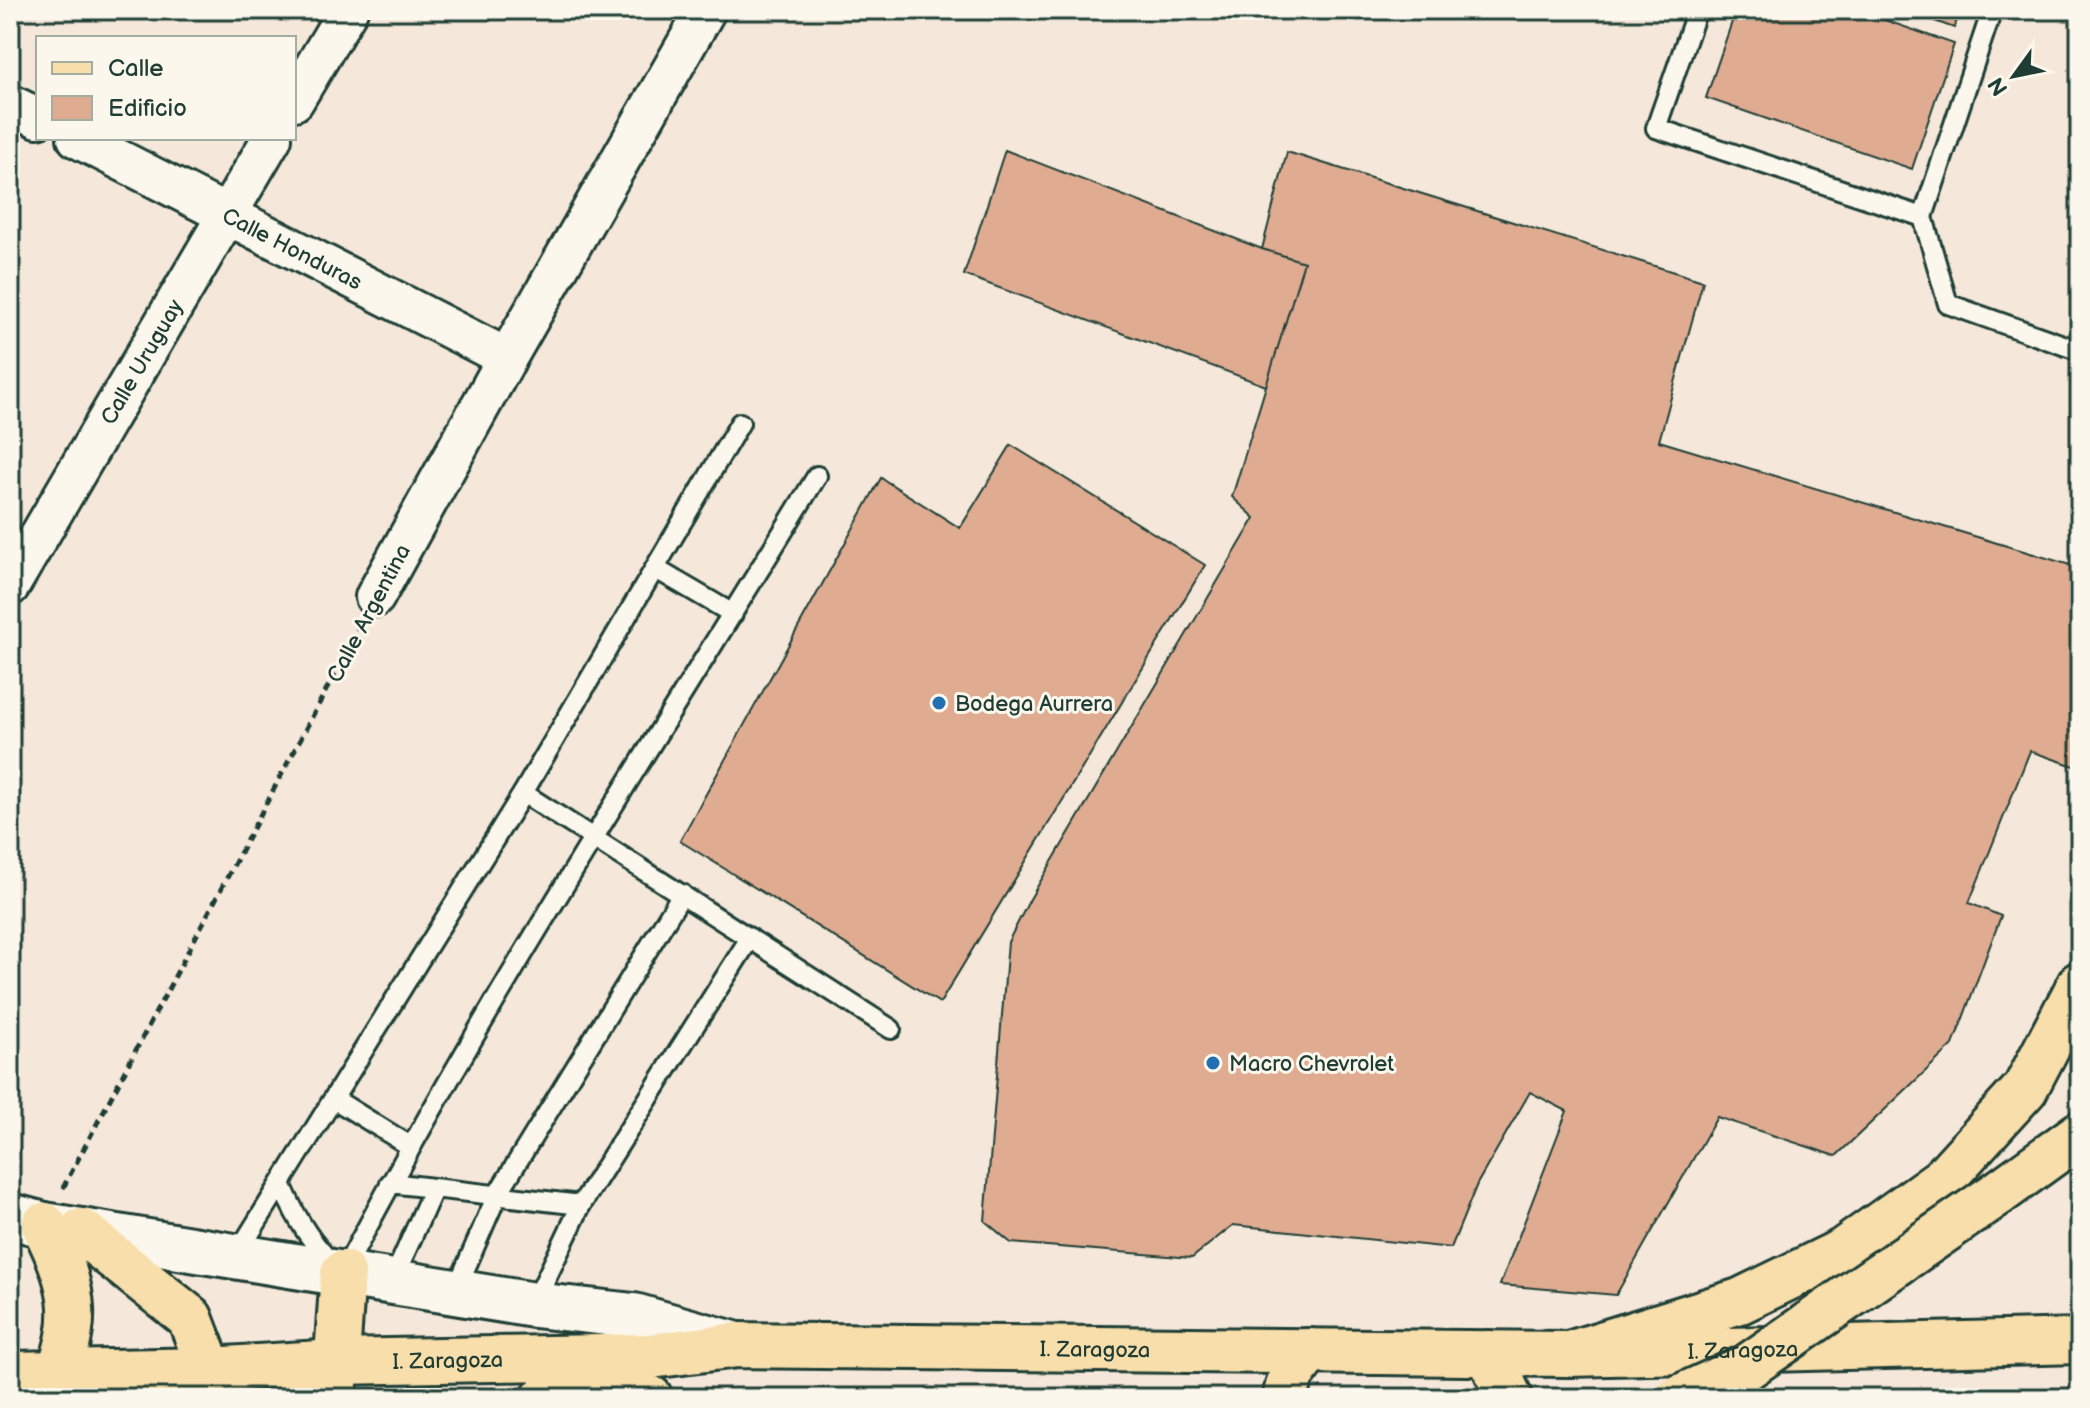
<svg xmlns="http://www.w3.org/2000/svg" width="2090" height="1408" viewBox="0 0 2090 1408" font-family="'Balsamiq Sans',sans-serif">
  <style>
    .building { fill: #dfac92; stroke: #1f3d34; stroke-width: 2 }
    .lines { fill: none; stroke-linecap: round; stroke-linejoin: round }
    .lane-casing { stroke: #1f3d34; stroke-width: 24 }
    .street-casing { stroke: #1f3d34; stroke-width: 44 }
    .secondary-casing { stroke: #1f3d34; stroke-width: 50 }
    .primary-casing { stroke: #1f3d34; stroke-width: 50 }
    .highway-casing { stroke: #1f3d34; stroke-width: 50 }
    .path { stroke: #1f3d34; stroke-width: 5; stroke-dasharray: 8 6; stroke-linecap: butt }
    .lane { stroke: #fbf7ec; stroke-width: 18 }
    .street { stroke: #fbf7ec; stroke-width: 38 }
    .secondary { stroke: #fbf7ec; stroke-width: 44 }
    .primary { stroke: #f8deab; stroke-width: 44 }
    .highway { stroke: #f8deab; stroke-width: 44 }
    .highway-bridge-casing { stroke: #1f3d34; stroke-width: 50; stroke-linecap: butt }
    .highway-bridge { stroke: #f8deab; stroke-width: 44 }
    .poi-dot { fill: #1f6fb2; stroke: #fbf7ec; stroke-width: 3 }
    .labels { text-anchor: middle; stroke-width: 6; stroke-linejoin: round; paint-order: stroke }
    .street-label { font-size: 22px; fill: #1f3d34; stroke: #fbf7ec }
    .poi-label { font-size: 22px; fill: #1f3d34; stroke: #fbf7ec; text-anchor: start }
  </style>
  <rect width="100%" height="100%" fill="#f5e8da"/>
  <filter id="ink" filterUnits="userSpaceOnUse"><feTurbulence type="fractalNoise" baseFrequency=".0125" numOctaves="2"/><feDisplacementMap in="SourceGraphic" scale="16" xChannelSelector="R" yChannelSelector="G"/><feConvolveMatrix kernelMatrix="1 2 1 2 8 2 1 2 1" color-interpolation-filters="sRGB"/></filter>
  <g filter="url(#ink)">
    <!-- building -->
    <path class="building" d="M 1736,10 L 1856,10 L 1954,44 L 1912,169 L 1706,98 Z
      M 1904,10 L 1961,10 L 1954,28 Z
      M 1005,150 L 1262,249 L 1304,262 L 1266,386 L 964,275 Z
      M 1287,152 L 1703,281 L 1659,441 L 2080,568 L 2080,768 L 2030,751 L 1969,903 L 2001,916 L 1953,1045 L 1836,1156 L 1717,1117 L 1616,1295 L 1500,1285 L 1567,1111 L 1530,1092 L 1477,1184 L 1451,1248 L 1233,1225 L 1192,1258 L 1011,1243 L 985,1221 L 1008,942 L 1030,899 L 1255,518 L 1232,497 L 1304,262 L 1262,249 Z
      M 1011,445 L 1205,565 L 940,1003 L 680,841 L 881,478 L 960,528 Z"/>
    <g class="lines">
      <defs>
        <path id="lane" d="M 1697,10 L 1656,128 L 1923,217
          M 1992,10 L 1923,217 L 1948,304 L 2080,351
          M 656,569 L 733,614
          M 523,793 L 891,1029
          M 334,1099 L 410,1146
          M 390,1183 L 581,1205 L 750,938
          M 282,1186 C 297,1220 314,1249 343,1273 C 486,999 656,740 817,476
          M 237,1254 L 523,793 L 740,423
          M 392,1282 L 433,1190
          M 455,1292 L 497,1195 L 682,894
          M 534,1304 L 581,1205"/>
        <g id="street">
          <path d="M 294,101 L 348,10"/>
          <path d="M 10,104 L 38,118"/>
          <path id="s1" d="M 77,138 L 507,358"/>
          <path id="s2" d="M 10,586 L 272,138"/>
          <path d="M 375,597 L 507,358 L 706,10"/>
        </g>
        <path id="secondary" d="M 10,1216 L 44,1225 L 534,1305 L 634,1316 L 737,1345"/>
        <g id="primary">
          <path d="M 44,1225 C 78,1294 81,1325 48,1396"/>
          <path d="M 81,1231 L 190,1318 L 210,1370"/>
          <path d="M 1488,1353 L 1510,1398"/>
          <path id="s3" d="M 10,1374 L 210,1370 L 337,1362 L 651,1356 L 737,1345 L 1569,1354 L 2080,1341"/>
          <path d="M 334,1398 L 343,1273"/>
          <path d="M 544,1398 L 650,1398"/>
          <path d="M 1285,1398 L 1291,1375 L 1309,1351"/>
        </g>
        <path id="highway" d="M 1997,1194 L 2080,1134
          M 1569,1354 L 1740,1301 L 1843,1251 L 1942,1180 L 2025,1089 L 2080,984"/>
      </defs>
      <!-- lane casing -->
      <use href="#lane" class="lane-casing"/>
      <!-- street casing -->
      <use href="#street" class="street-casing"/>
      <!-- secondary casing -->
      <use href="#secondary" class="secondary-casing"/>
      <!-- primary casing -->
      <use href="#primary" class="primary-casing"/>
      <!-- highway casing -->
      <use href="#highway" class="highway-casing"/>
      <!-- path -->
      <path class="path" d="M 63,1188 L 359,628"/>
      <!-- lane -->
      <use href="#lane" class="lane"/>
      <!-- street -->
      <use href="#street" class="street"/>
      <!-- secondary -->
      <use href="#secondary" class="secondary"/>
      <!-- primary -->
      <use href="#primary" class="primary"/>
      <!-- highway -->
      <use href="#highway" class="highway"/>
      <defs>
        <path id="highway-bridge" d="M 1678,1398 L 1747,1367 L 1997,1194"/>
      </defs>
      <!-- highway-bridge casing -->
      <use href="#highway-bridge" class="highway-bridge-casing"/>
      <!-- highway-bridge -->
      <use href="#highway-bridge" class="highway-bridge"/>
    </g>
  </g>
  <!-- markers -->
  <g class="poi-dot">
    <circle cx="939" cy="703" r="8"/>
    <circle cx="1213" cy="1063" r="8"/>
  </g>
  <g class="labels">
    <!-- street labels -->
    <g class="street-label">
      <text dy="8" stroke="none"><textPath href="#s1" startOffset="242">Calle Honduras</textPath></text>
      <text dy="8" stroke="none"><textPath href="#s2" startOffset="260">Calle Uruguay</textPath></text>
      <text transform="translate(368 613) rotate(-62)" y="8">Calle Argentina</text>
      <text dy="8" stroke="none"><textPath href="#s3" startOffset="1086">I. Zaragoza</textPath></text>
      <text dy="8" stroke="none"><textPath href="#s3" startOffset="1734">I. Zaragoza</textPath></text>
      <text dy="8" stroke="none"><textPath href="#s3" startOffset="438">I. Zaragoza</textPath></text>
    </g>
    <!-- poi labels -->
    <g class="poi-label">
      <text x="955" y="711">Bodega Aurrera</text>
      <text x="1229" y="1071">Macro Chevrolet</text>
    </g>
  </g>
  <!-- margin -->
  <rect width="2090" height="1408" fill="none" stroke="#fbf7ec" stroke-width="40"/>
  <rect x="20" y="20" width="2050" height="1368" fill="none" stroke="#1f3d34" stroke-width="3" filter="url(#ink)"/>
  <!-- legend -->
  <rect x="36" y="36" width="260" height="104" fill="#fbf7ec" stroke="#a3ada2" stroke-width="2"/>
  <rect x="52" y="62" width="40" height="12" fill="#f8deab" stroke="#a3ada2" stroke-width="2"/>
  <text x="108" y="76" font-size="24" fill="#1f3d34">Calle</text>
  <rect x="52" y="96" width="40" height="24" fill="#dfac92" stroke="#a3ada2" stroke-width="2"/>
  <text x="108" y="116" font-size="24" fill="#1f3d34">Edificio</text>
  <!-- north arrow -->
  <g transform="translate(2014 76) rotate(237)" stroke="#fbf7ec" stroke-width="6" paint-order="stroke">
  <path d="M0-6L14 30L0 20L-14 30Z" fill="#1f3d34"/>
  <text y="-12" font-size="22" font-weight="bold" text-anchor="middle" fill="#1f3d34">N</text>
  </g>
</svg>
